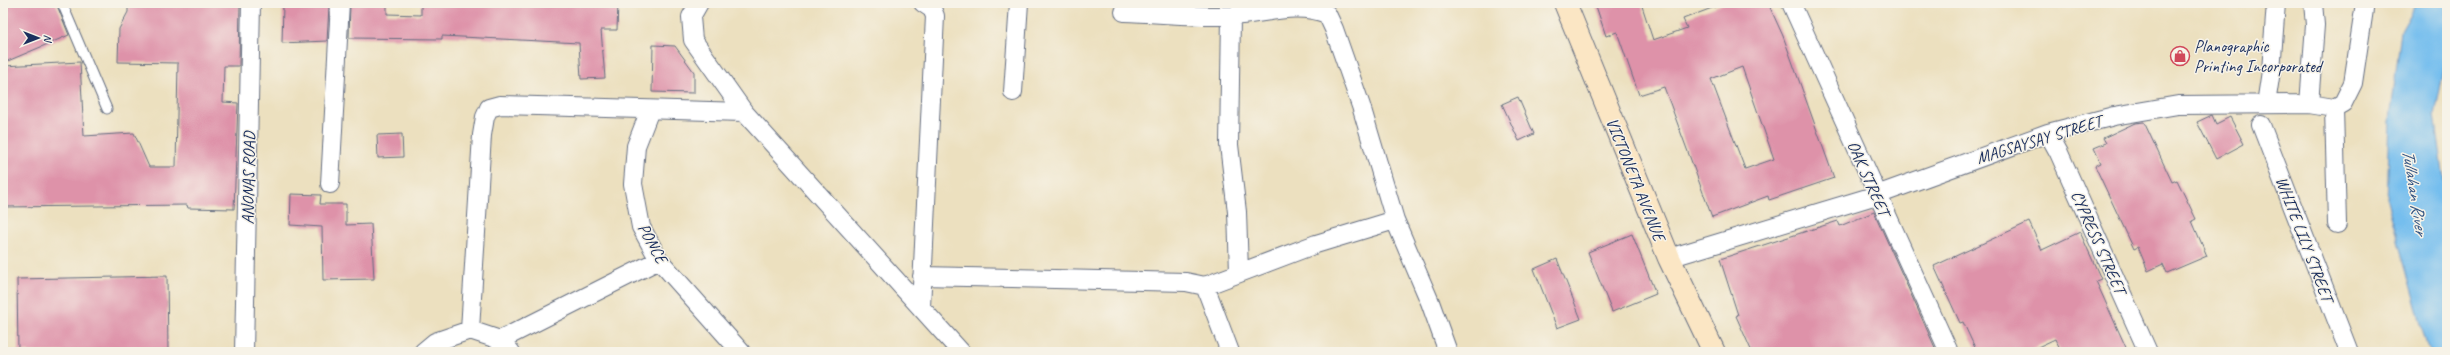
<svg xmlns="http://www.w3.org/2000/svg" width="2450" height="355" viewBox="0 0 2450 355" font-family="Caveat,sans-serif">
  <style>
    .water { fill: #75beee; stroke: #4876a6 }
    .building { fill: #de92a9; fill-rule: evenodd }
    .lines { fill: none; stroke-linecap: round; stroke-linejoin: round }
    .lane-casing { stroke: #646d80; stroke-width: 11 }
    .street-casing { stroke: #646d80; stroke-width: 20 }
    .secondary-casing { stroke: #646d80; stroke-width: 24 }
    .lane { stroke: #fff; stroke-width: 9 }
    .street { stroke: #fff; stroke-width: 18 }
    .secondary { stroke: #fbe6c4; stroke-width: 22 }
    .labels { text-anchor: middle; stroke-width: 3; stroke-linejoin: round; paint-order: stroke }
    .poi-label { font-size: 17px; fill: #1b2f5e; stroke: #f7f3e8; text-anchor: start }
    .street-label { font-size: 17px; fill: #1b2f5e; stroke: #f7f3e8 }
    .water-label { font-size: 18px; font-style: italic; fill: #325382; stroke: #f7f3e8 }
  </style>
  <rect width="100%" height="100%" fill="#f7f3e8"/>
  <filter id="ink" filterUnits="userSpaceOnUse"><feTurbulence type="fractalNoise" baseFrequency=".025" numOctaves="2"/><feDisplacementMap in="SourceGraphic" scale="8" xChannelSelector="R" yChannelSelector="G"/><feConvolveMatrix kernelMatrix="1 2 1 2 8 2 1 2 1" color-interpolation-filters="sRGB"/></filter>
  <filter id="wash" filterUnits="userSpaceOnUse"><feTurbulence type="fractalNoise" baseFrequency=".012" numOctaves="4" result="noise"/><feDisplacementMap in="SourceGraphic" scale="16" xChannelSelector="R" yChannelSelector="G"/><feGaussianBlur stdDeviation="0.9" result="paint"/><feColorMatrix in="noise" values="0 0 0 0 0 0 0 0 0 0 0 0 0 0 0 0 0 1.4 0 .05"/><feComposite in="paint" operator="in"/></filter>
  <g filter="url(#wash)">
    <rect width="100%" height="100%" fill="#ece0bf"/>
    <!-- water -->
    <path class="water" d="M 2417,3 L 2447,3 L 2447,53 L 2435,115 L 2447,200 L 2447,352 L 2432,352 L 2427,346 L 2387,201 L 2390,120 L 2401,31 Z"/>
    <g id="blocks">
      <!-- building -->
      <path class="building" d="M 3,3 L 56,3 L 69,35 L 3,63 Z
        M 128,3 L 240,3 L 239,66 L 224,66 L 223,102 L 238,103 L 234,209 L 188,208 L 187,205 L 3,207 L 3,66 L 80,62 L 84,136 L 134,133 L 149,167 L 176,167 L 178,63 L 118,62 L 119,29 L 128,12 Z
        M 350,3 L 387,3 L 387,14 L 421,15 L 421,3 L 618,3 L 617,30 L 601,30 L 605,78 L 581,79 L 579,43 L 442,36 L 442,39 L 349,38 Z
        M 1595,3 L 1641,3 L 1653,40 L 1687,28 L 1683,19 L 1725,3 L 1768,3 L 1783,36 L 1834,178 L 1769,200 L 1768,196 L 1712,217 L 1664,87 L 1639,95 L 1617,32 L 1606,36 ZM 1742,67 L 1774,159 L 1745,169 L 1711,79 Z
        M 283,5 L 329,6 L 327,41 L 282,43 Z
        M 653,45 L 675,46 L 694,72 L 694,93 L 652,92 Z
        M 1518,97 L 1534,134 L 1519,141 L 1502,104 Z
        M 2212,115 L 2216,124 L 2230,117 L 2244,144 L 2216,159 L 2197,122 Z
        M 2144,122 L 2172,182 L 2177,180 L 2196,219 L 2192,221 L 2207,256 L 2167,273 L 2163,264 L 2148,271 L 2138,247 L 2134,249 L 2095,166 L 2101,163 L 2094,148 L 2106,143 L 2103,138 L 2135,123 Z
        M 402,134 L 403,157 L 378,158 L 377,135 Z
        M 291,194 L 321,195 L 320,204 L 346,204 L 346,225 L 371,224 L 374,279 L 323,280 L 322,227 L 290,225 Z
        M 1874,212 L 1937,352 L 1752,352 L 1736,316 L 1738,315 L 1720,259 L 1838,221 L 1840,226 Z
        M 2029,222 L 2042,250 L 2080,232 L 2101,279 L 2096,281 L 2128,352 L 2061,352 L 2055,339 L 2027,352 L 1977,352 L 1963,322 L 1960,323 L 1934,266 Z
        M 1632,234 L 1656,294 L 1612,312 L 1588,252 Z
        M 1557,259 L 1581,319 L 1557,328 L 1534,269 Z
        M 167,276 L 168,352 L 18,352 L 17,279 Z"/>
    </g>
  </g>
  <g filter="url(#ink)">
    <use href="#blocks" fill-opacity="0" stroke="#646d80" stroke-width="1"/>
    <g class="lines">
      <defs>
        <path id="lane" d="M 62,3 L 107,109"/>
        <path id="street" d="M 699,3 L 691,17 L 693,40 L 744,112 L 961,352
          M 1791,3 L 1949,352
          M 1124,12 C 1159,13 1195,17 1231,16 C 1264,15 1294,1 1327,14 L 1334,29 L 1361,106 L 1395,220 L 1430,302 L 1448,352
          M 1231,16 L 1229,145 L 1237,212 L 1239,272
          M 1013,92 L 1019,3
          M 2266,104 L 2271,71 L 2276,3
          M 2309,104 L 2315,25 L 2313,3
          M 2334,108 L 2337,224
          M 650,110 L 636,146 L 633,184 L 641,227 L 659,260 L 741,352
          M 2261,125 L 2349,352
          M 2048,133 L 2059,153 L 2148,352
          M 330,184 L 340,3
          M 1669,258 L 1877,195 L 2048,133 L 2114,116 L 2178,105 L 2309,104 L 2334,108 L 2343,103 L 2353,83 L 2365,3
          M 922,276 L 1186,282 L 1205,286
          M 921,307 L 935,16 L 932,9 L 923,3
          M 470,330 L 482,135 L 485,117 L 489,108 L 500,105 L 744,112
          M 470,330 L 500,340 L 511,352
          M 500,340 L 659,260
          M 244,352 L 251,3
          M 423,352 L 435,342 L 470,330
          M 1230,352 L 1205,286 L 1316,244 L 1395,220"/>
        <path id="secondary" d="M 1565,3 L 1669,258 L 1714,352"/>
      </defs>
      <!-- lane casing -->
      <use href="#lane" class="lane-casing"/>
      <!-- street casing -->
      <use href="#street" class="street-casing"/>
      <!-- secondary casing -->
      <use href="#secondary" class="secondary-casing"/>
      <!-- lane -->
      <use href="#lane" class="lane"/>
      <!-- street -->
      <use href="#street" class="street"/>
      <!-- secondary -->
      <use href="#secondary" class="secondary"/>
    </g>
  </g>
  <!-- icons -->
  <defs>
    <symbol id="shop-ring" viewBox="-11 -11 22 22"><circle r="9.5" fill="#f7f3e8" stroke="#d1495b" stroke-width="1.5"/><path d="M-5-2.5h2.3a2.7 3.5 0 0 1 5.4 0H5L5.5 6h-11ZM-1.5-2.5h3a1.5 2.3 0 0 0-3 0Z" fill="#d1495b"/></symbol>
  </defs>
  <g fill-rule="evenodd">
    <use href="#shop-ring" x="2169" y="45" width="22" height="22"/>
  </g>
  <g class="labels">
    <!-- poi labels -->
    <g class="poi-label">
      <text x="2194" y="52">Planographic<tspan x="2194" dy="20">Printing Incorporated</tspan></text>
    </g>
    <!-- street labels -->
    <g class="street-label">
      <text transform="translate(2039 139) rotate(-17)" y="6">MAGSAYSAY STREET</text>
      <text transform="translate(248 178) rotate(-89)" y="6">ANONAS ROAD</text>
      <text transform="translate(1869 178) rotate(66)" y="6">OAK STREET</text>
      <text transform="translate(1636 179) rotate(68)" y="6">VICTONETA AVENUE</text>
      <text transform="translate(2305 239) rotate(69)" y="6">WHITE LILY STREET</text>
      <text transform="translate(2099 242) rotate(66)" y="6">CYPRESS STREET</text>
      <text transform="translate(653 243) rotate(61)" y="6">PONCE</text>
    </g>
    <!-- water labels -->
    <g class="water-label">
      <text transform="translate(2415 192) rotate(81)" y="6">Tullahan River</text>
    </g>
  </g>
  <!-- margin -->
  <rect width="2450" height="355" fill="none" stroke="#f7f3e8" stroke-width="16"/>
  <!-- north arrow -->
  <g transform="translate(38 38) rotate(90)" stroke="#f7f3e8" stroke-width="3" paint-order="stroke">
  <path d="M0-3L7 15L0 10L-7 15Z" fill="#1b2f5e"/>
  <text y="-6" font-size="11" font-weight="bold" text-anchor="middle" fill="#1b2f5e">N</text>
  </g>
</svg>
